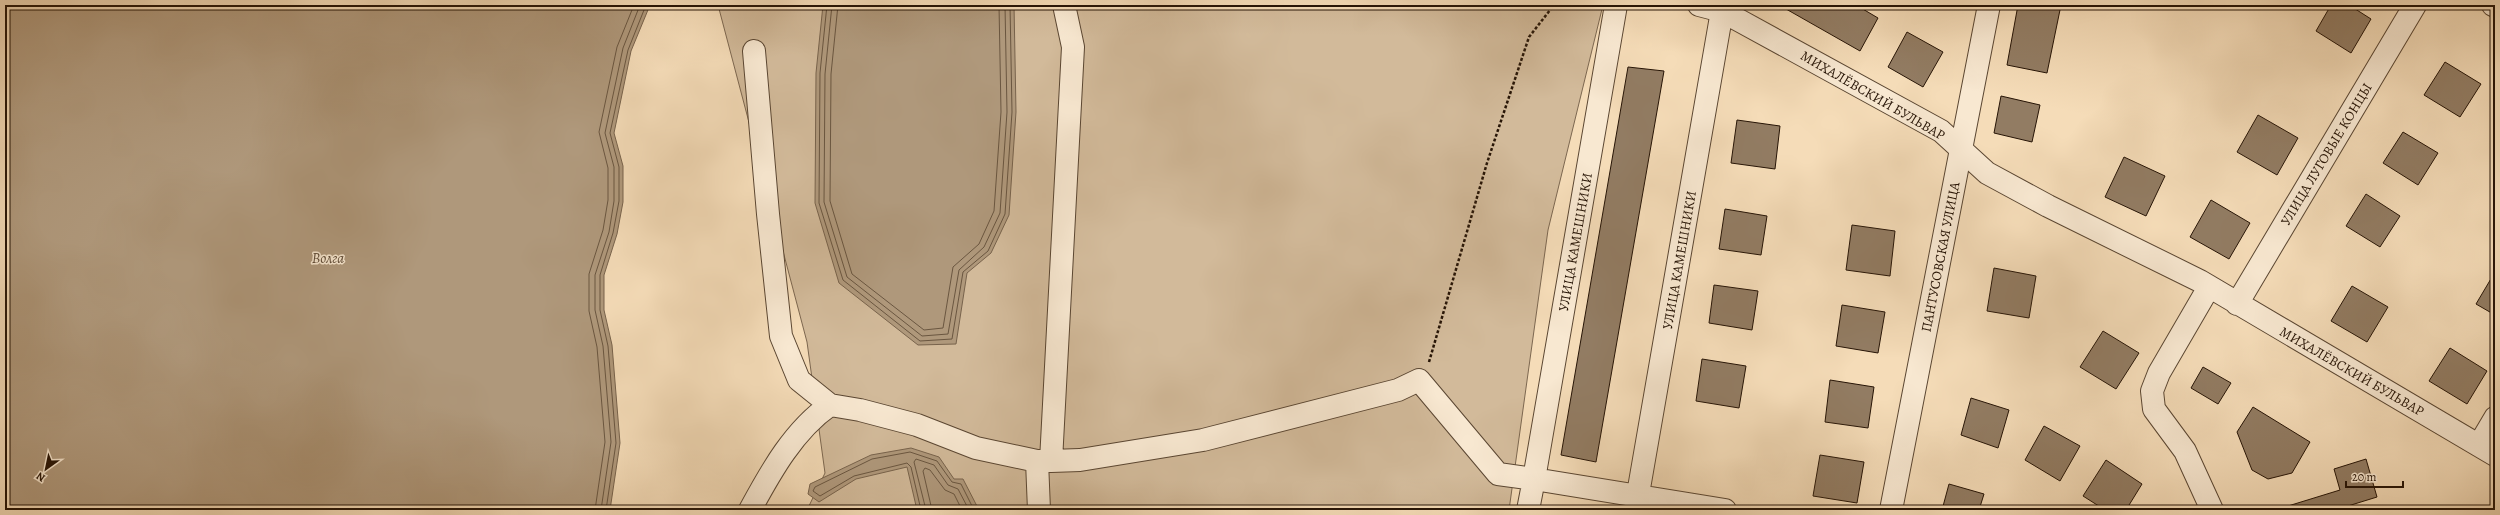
<svg xmlns="http://www.w3.org/2000/svg" width="2500" height="515" viewBox="0 0 2500 515" font-family="Alegreya,serif">
  <style>
    .green { fill: #d2ba9a; stroke: #7c6750 }
    .water { fill: #af987b; stroke: #78634c }
    .lines { fill: none; stroke-linecap: round; stroke-linejoin: round }
    .shore { stroke: #6a5640; stroke-width: 1 }
    .building { fill: #927c63; stroke: #261406 }
    .minor-casing { stroke: #5a4632; stroke-width: 24 }
    .path { stroke: #261406; stroke-width: 2.5; stroke-dasharray: 3 2; stroke-linecap: butt }
    .minor { stroke: #f8e8d1; stroke-width: 22 }
    .labels { text-anchor: middle; stroke-width: 3; stroke-linejoin: round; paint-order: stroke }
    .street-label { font-size: 14px; fill: #261406; stroke: #f8e8d1 }
    .water-label { font-size: 15px; font-style: italic; fill: #5d4935; stroke: #f8e8d1 }
  </style>
  <rect width="100%" height="100%" fill="#f5dcb8"/>
  <filter id="stains"><feTurbulence type="fractalNoise" baseFrequency=".005" numOctaves="4"/><feColorMatrix values="0 0 0 0 .2 0 0 0 0 .09 0 0 0 0 .02 0 0 0 .5 -.17"/></filter>
  <radialGradient id="worn" r=".72"><stop offset=".6" stop-color="#630" stop-opacity="0"/><stop offset="1" stop-color="#630" stop-opacity=".3"/></radialGradient>
  <!-- green -->
  <path class="green" d="M 718,5 L 1603,5 L 1548,230 L 1509,510 L 807,510 L 825,473 L 807,342 Z"/>
  <!-- water -->
  <path class="water" d="M 5,5 L 650,5 L 631,51 L 614,133 L 623,166 L 623,202 L 617,234 L 604,275 L 604,310 L 612,345 L 620,443 L 610,510 L 5,510 Z
    M 823,5 L 1014,5 L 1016,112 L 1009,215 L 991,253 L 967,273 L 956,344 L 918,345 L 839,283 L 815,203 L 816,73 Z
    M 911,448 L 939,457 L 954,479 L 963,479 L 979,510 L 917,510 L 907,467 L 856,479 L 819,502 L 808,494 L 810,484 L 871,455 Z"/>
  <g class="lines">
    <!-- shore -->
    <path class="shore" d="M 827,5 L 820,73 L 819,203 L 843,280 L 920,341 L 952,339 L 963,272 L 988,251 L 1005,214 L 1012,112 L 1010,5
      M 832,5 L 825,74 L 824,202 L 847,277 L 922,336 L 948,334 L 959,270 L 984,247 L 1000,213 L 1007,112 L 1005,5
      M 838,5 L 831,74 L 830,201 L 852,274 L 924,330 L 943,328 L 953,267 L 979,244 L 994,211 L 1001,112 L 999,5
      M 595,510 L 605,442 L 597,347 L 589,311 L 589,274 L 603,230 L 608,200 L 608,168 L 599,132 L 617,47 L 634,5
      M 601,510 L 611,442 L 603,346 L 595,310 L 595,275 L 609,232 L 614,201 L 614,167 L 605,133 L 623,48 L 640,5
      M 606,510 L 616,443 L 608,346 L 600,310 L 600,275 L 613,233 L 619,201 L 619,167 L 610,133 L 628,50 L 646,5
      M 921,510 L 911,467 L 907,463 L 854,476 L 820,496 L 813,491 L 815,487 L 872,459 L 910,452 L 937,461 L 952,482 L 961,484 L 974,510
      M 926,510 L 914,462 L 916,459 L 934,465 L 948,485 L 958,489 L 969,510
      M 932,510 L 923,471 L 925,468 L 930,470 L 945,490 L 954,494 L 962,510"/>
  </g>
  <!-- building -->
  <path class="building" d="M 1779,5 L 1856,5 L 1878,18 L 1860,51 Z
    M 2018,5 L 2061,5 L 2047,73 L 2007,65 Z
    M 2331,5 L 2349,5 L 2371,19 L 2351,53 L 2316,31 Z
    M 1907,32 L 1943,52 L 1923,87 L 1888,67 Z
    M 2445,62 L 2481,84 L 2460,117 L 2424,95 Z
    M 1628,67 L 1664,71 L 1596,462 L 1561,455 Z
    M 2001,96 L 2040,105 L 2032,142 L 1994,133 Z
    M 2258,115 L 2298,138 L 2277,175 L 2237,152 Z
    M 1737,120 L 1780,126 L 1775,169 L 1731,163 Z
    M 2403,132 L 2438,153 L 2418,185 L 2383,163 Z
    M 2124,157 L 2165,176 L 2146,216 L 2105,197 Z
    M 2366,194 L 2400,216 L 2380,247 L 2346,226 Z
    M 2211,200 L 2250,223 L 2229,259 L 2190,237 Z
    M 1725,209 L 1767,216 L 1761,255 L 1719,249 Z
    M 1852,225 L 1895,231 L 1890,276 L 1846,270 Z
    M 1994,268 L 2036,276 L 2029,318 L 1987,311 Z
    M 2495,272 L 2495,315 L 2476,304 Z
    M 1714,285 L 1758,291 L 1752,330 L 1709,323 Z
    M 2352,286 L 2388,307 L 2367,342 L 2331,321 Z
    M 1842,305 L 1885,312 L 1878,353 L 1836,346 Z
    M 2103,331 L 2139,353 L 2116,389 L 2080,367 Z
    M 2450,348 L 2487,371 L 2467,404 L 2429,381 Z
    M 1702,359 L 1746,366 L 1739,408 L 1696,401 Z
    M 2203,367 L 2231,383 L 2218,404 L 2191,388 Z
    M 1830,380 L 1874,387 L 1868,428 L 1825,422 Z
    M 1971,398 L 2009,410 L 1998,448 L 1961,435 Z
    M 2253,407 L 2310,442 L 2292,473 L 2268,479 L 2252,470 L 2237,432 Z
    M 2044,426 L 2080,446 L 2060,481 L 2025,460 Z
    M 1820,455 L 1864,462 L 1857,503 L 1813,496 Z
    M 2366,459 L 2377,497 L 2335,510 L 2289,510 L 2288,506 L 2340,490 L 2334,469 Z
    M 2106,460 L 2142,484 L 2126,510 L 2105,510 L 2083,496 Z
    M 1949,484 L 1984,494 L 1979,510 L 1942,510 Z"/>
  <g class="lines">
    <defs>
      <path id="minor" d="M 1699,5 L 1722,11 L 1941,131 L 1987,173 L 2048,206 L 2200,281 L 2495,455
        M 2493,5 L 2495,6
        M 754,51 L 768,214 L 781,336 L 799,380 L 830,405 L 860,410 L 917,425 L 976,448 L 1037,461 L 1051,461 L 1080,460 L 1203,440 L 1398,390 L 1419,380 L 1498,474 L 1534,479 L 1616,5
        M 2209,287 L 2159,373 L 2152,391 L 2154,409 L 2185,451 L 2212,510
        M 2237,304 L 2415,5
        M 2479,445 L 2495,418
        M 1037,461 L 1039,510
        M 1051,461 L 1073,47 L 1064,5
        M 750,510 C 771,471 794,430 830,405
        M 1528,510 L 1534,479 L 1725,510
        M 1640,510 L 1638,494 L 1722,11
        M 1891,510 L 1989,5"/>
    </defs>
    <!-- minor casing -->
    <use href="#minor" class="minor-casing"/>
    <!-- path -->
    <path class="path" d="M 1429,362 L 1487,163 L 1529,37 L 1554,5"/>
    <!-- minor -->
    <use href="#minor" class="minor"/>
  </g>
  <g class="labels">
    <!-- street labels -->
    <g class="street-label">
      <text transform="translate(1873 95) rotate(30)" y="5">МИХАЛЁВСКИЙ БУЛЬВАР</text>
      <text transform="translate(2326 154) rotate(-59)" y="5">УЛИЦА ЛУГОВЫЕ КОНЦЫ</text>
      <text transform="translate(1575 242) rotate(-80)" y="5">УЛИЦА КАМЕШНИКИ</text>
      <text transform="translate(1940 257) rotate(-79)" y="5">ПАНТУСОВСКАЯ УЛИЦА</text>
      <text transform="translate(1679 260) rotate(-80)" y="5">УЛИЦА КАМЕШНИКИ</text>
      <text transform="translate(2352 371) rotate(30)" y="5">МИХАЛЁВСКИЙ БУЛЬВАР</text>
    </g>
    <!-- water labels -->
    <g class="water-label">
      <text x="328" y="263">Волга</text>
    </g>
  </g>
  <!-- margin -->
  <rect width="2500" height="515" fill="none" stroke="#f5dcb8" stroke-width="20"/>
  <rect x="6" y="6" width="2488" height="503" fill="none" stroke="#261406" stroke-width="2"/>
  <rect x="10" y="10" width="2480" height="495" fill="none" stroke="#261406"/>
  <!-- north arrow -->
  <g transform="translate(46 469) rotate(213)" stroke="#f8e8d1" stroke-width="3" paint-order="stroke">
  <path d="M0-3L7 15L0 10L-7 15Z" fill="#261406"/>
  <text y="-6" font-size="11" font-weight="bold" text-anchor="middle" fill="#261406">N</text>
  </g>
  <!-- scale -->
  <path d="M2346 481v6h57v-6" fill="none" stroke="#261406" stroke-width="2"/>
  <text x="2352" y="481" font-size="12" fill="#261406" stroke="#f8e8d1" stroke-width="3" paint-order="stroke">20 m</text>
  <rect width="100%" height="100%" filter="url(#stains)"/>
  <rect width="100%" height="100%" fill="url(#worn)"/>
</svg>
